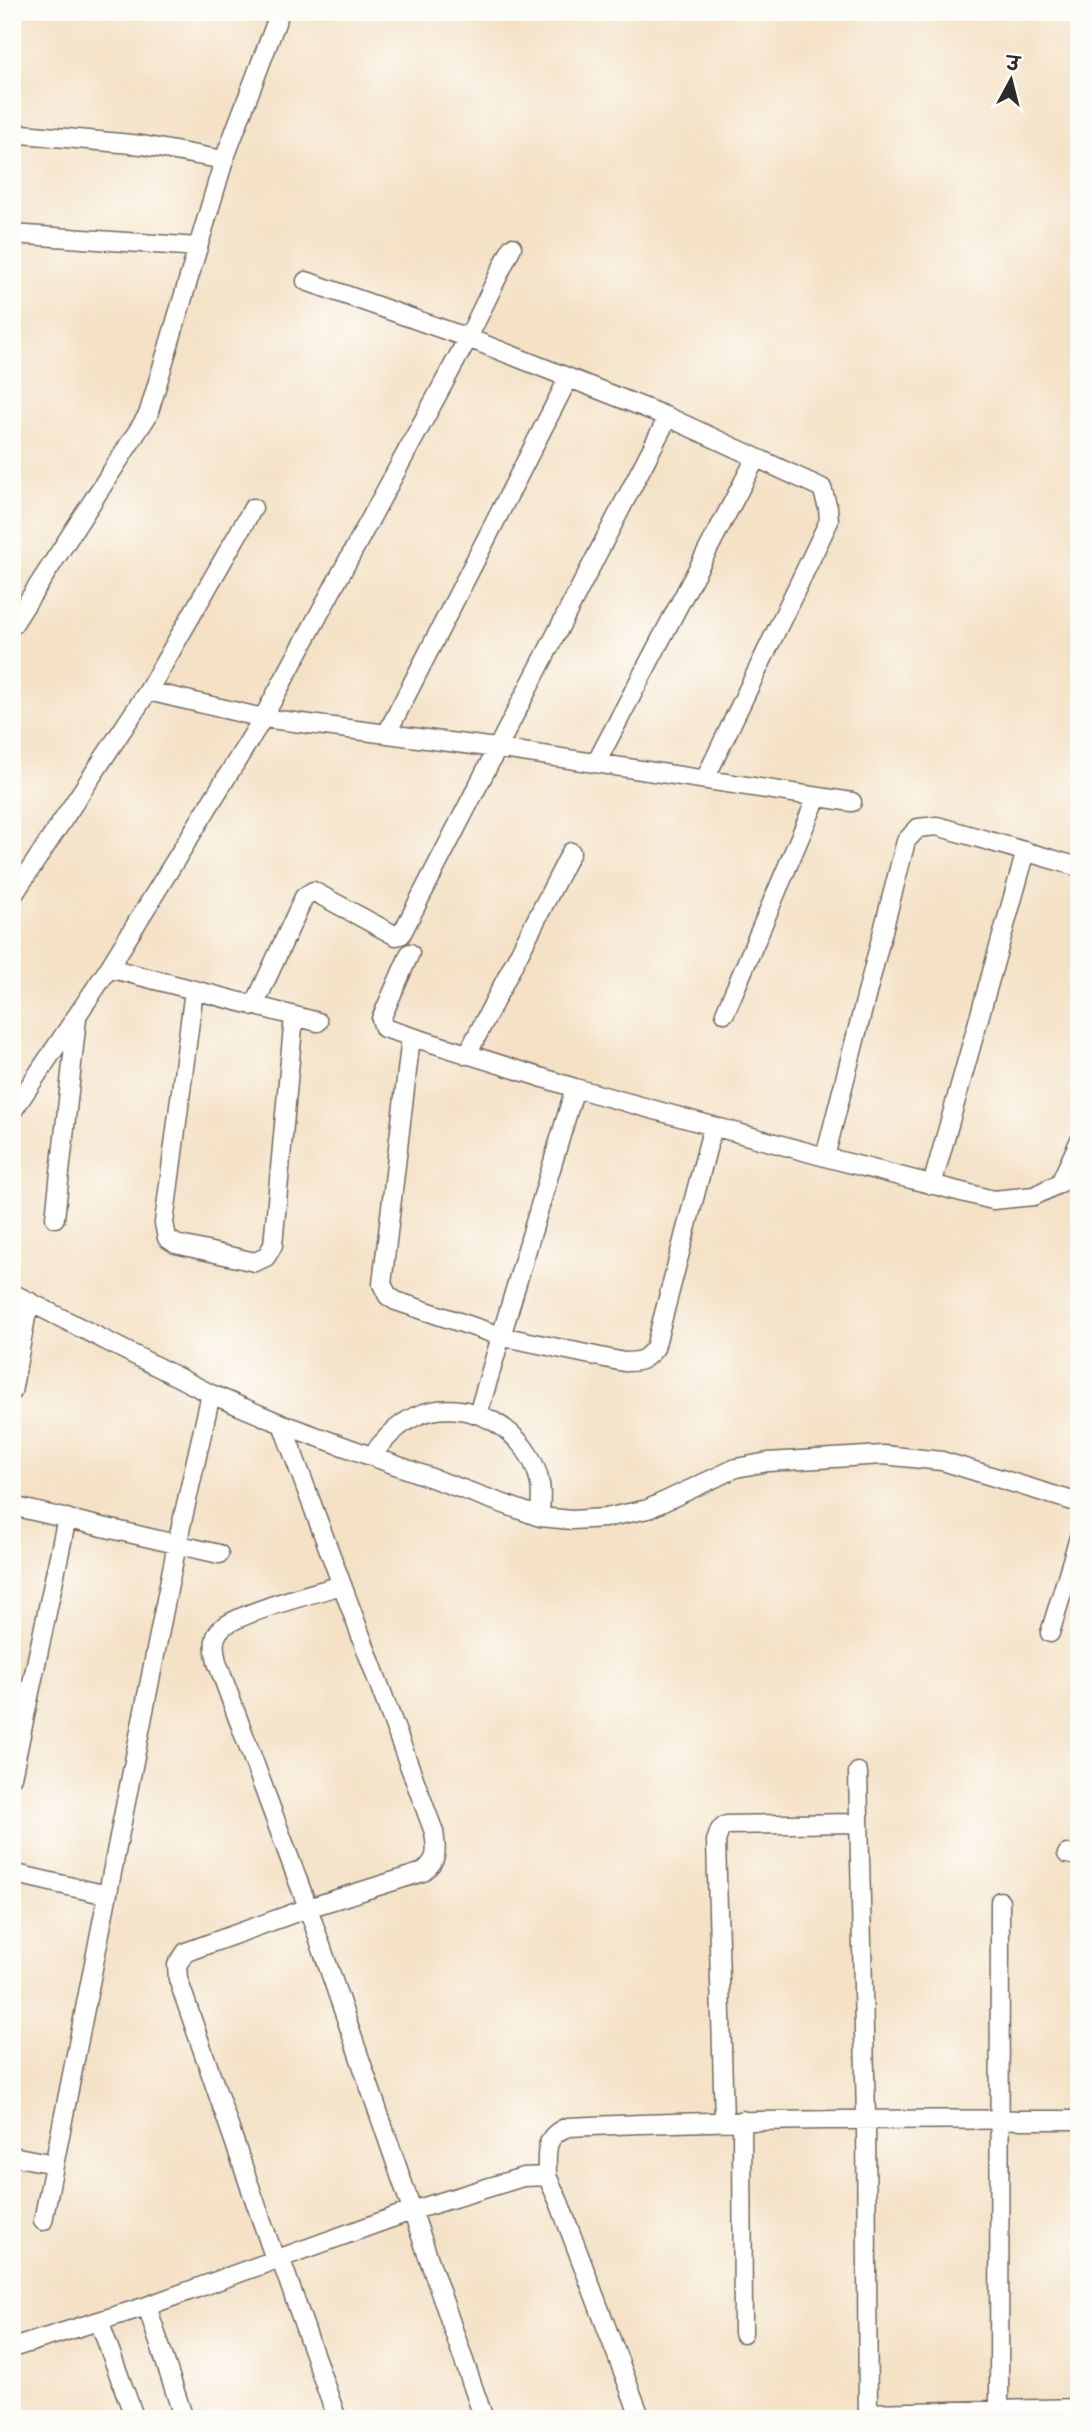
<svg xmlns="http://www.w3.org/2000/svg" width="1091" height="2431" viewBox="0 0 1091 2431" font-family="'Gochi Hand','Playpen Sans Deva',sans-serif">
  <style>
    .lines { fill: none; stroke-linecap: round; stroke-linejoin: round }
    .street-casing { stroke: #716b61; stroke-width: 21 }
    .street { stroke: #fff; stroke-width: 18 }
  </style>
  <rect width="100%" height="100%" fill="#fdfcf7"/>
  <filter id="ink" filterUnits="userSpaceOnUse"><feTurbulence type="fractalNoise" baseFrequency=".0143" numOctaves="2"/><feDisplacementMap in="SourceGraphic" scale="14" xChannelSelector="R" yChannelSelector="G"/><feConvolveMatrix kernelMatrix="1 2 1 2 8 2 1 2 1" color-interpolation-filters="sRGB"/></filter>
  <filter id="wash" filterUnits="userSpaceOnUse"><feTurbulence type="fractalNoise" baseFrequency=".00686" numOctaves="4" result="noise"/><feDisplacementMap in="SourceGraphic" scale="28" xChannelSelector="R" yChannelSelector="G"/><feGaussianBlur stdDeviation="1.57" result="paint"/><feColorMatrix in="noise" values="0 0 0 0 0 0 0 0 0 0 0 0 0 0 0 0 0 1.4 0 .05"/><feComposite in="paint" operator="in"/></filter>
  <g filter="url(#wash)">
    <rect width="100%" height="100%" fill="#f4e1c6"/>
  </g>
  <g filter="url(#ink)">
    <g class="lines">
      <defs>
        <path id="street" d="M 12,133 L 142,145 L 224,160
          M 12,234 L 198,247
          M 306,281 L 468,338 L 668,417 L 822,488 L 828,508 L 829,521 L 705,779
          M 12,626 L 148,415 L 224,160 L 280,12
          M 148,691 L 263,718 L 496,748 L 852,802
          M 387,733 L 568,379
          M 596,763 L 756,458
          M 12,897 L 148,691 L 253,508
          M 410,953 L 381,1019 L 384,1028 L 575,1088 L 825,1157 L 993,1200 L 1034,1196 L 1060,1183 L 1079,1142
          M 109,968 L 318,1022
          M 194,990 L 164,1223 L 167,1238 L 176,1244 L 255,1262 L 266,1257 L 273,1245 L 294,1016
          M 254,1006 L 304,897 L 313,891 L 396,936 L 401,935 L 668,417
          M 725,1013 L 817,797
          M 411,1037 L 382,1284 L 388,1296 L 396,1301 L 501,1336 L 624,1362 C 640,1362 644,1361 655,1348 L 713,1126
          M 467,1055 L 571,852
          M 12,1112 L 109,968 L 263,718 L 468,338 L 512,247
          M 825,1157 L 906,841 L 918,828 L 937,826 L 1079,867
          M 932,1185 L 1026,851
          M 55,1218 L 77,1019
          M 12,1293 L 211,1394 L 282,1424
          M 12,1392 L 29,1301
          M 478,1414 L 575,1088
          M 372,1455 C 385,1439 397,1425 416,1416 C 467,1393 531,1431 540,1484 C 542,1494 540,1506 540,1517
          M 12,1506 L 219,1554
          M 1050,1633 L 1079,1537
          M 858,1772 L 866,2118 L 868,2419
          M 12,1777 L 67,1518
          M 1067,1854 L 1079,1856
          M 12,1873 L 107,1895
          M 724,2120 L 716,1841 L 720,1830 L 726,1825 L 859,1823
          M 742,2120 L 743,2333
          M 12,2156 L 54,2164
          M 547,2176 C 547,2152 543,2136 568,2127 C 738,2119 908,2119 1079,2120
          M 43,2221 L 177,1544 L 211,1394
          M 281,2260 L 337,2419
          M 276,2262 L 178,1979 L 177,1965 L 186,1952 L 308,1908 L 217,1662 C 215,1651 212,1641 219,1631 C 232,1614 318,1592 342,1585
          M 99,2321 L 135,2419
          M 12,2348 L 147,2306
          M 869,2413 L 1079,2408
          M 184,2419 L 147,2306 L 411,2211 L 523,2177 L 547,2176 L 559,2202 L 641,2419
          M 484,2419 L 308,1908 L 423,1872 C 438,1860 437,1851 434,1832 L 282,1424 L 540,1517 L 572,1520 L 605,1518 L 648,1509 L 736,1468 L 768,1462 L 883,1455 L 942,1461 L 1079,1503
          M 999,2419 L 1000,1901"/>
      </defs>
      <!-- street casing -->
      <use href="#street" class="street-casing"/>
      <!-- street -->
      <use href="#street" class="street"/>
    </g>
  </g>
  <!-- margin -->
  <rect width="1091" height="2431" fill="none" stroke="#fdfcf7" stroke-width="42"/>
  <!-- north arrow -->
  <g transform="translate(1011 80) rotate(7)" stroke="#fdfcf7" stroke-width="5" paint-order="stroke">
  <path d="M0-5L12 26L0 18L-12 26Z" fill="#2b2b2b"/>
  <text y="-10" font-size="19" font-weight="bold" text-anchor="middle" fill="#2b2b2b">उ</text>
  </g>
</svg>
